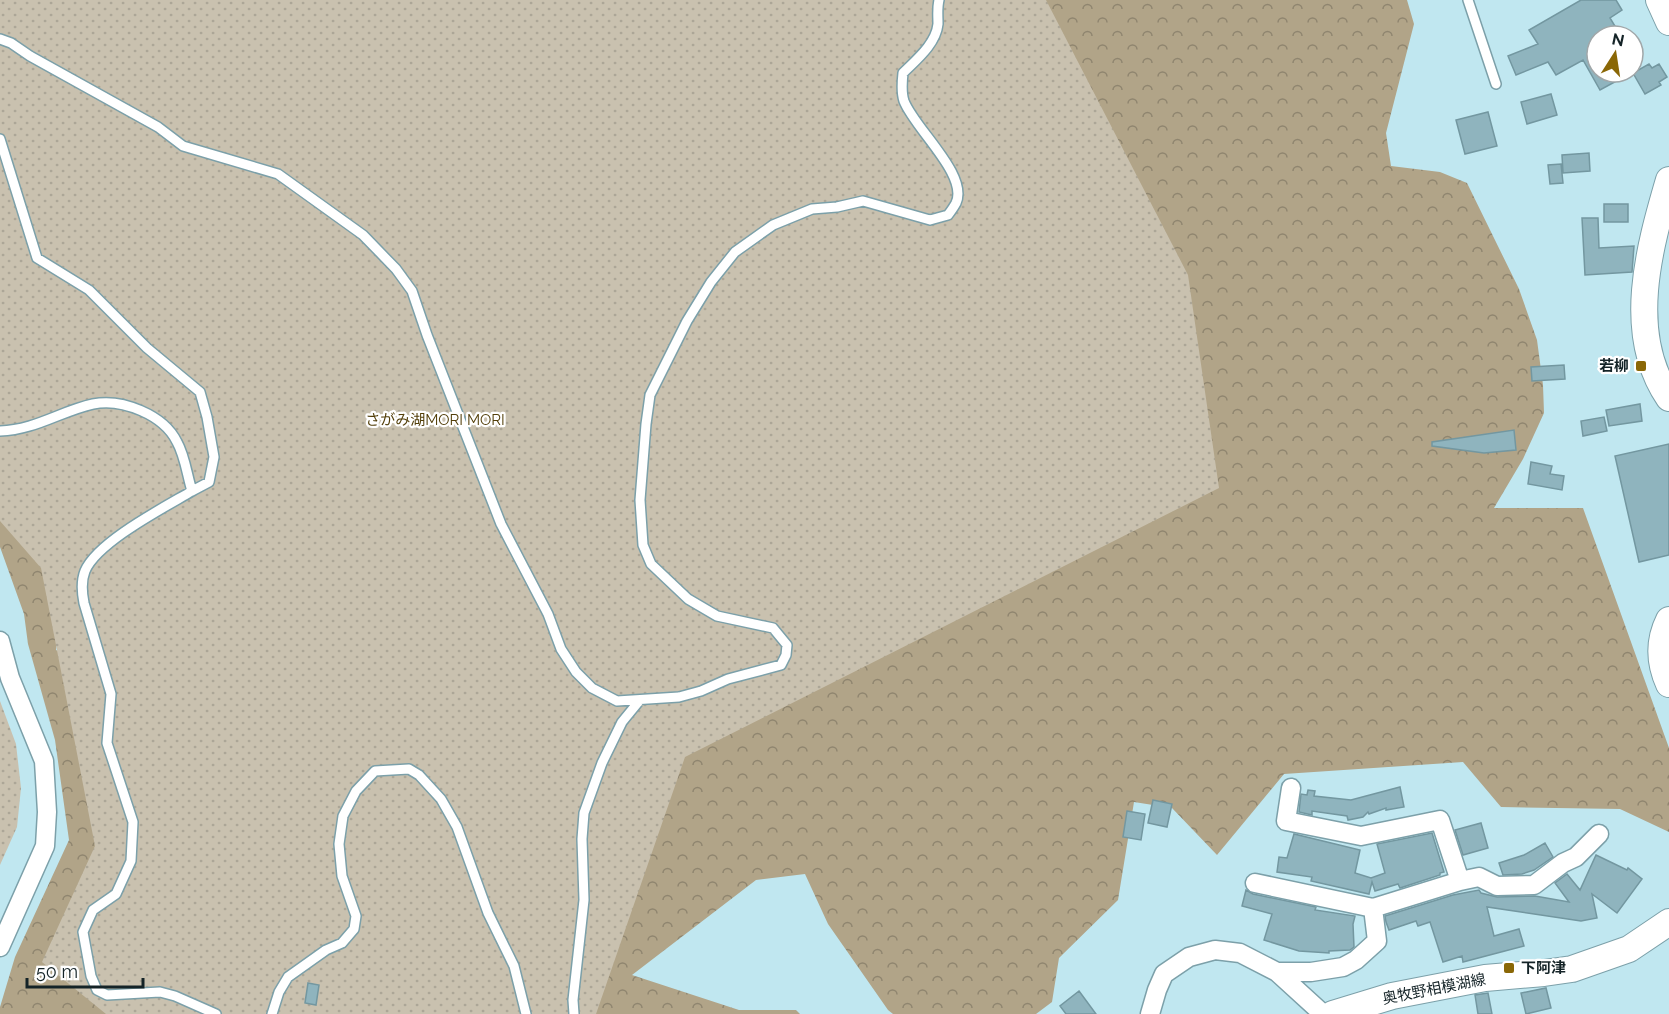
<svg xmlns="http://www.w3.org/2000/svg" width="1669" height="1014" viewBox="0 0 1669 1014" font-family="Raleway,'Noto Sans JP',sans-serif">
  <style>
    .forest { fill: url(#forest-crowns); fill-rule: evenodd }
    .park { fill: url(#park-dots) }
    .building { fill: #8fb4be; stroke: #7397a0; stroke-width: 1.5 }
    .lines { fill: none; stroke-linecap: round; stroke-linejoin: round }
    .lane-casing { stroke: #7ca0a9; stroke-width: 12 }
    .street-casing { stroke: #7ca0a9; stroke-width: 21 }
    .secondary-casing { stroke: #7ca0a9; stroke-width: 28 }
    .lane { stroke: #fff; stroke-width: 9 }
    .street { stroke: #fff; stroke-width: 18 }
    .secondary { stroke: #fff; stroke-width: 26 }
    .poi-dot { fill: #8a6706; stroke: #fff; stroke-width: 2 }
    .labels { text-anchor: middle; stroke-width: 4.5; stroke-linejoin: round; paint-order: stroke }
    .poi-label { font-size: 15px; font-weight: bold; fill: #142327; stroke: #fff; text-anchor: end }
    .park-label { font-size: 15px; fill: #533f0a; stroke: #fff }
    .street-label { font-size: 15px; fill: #142327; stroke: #fff }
  </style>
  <defs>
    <pattern id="forest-crowns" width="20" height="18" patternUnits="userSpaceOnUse" patternTransform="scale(1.5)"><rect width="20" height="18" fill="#b1a488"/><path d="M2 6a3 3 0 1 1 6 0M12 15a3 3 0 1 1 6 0" fill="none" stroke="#8f856f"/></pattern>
    <pattern id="park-dots" width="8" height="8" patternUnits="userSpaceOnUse" patternTransform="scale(1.5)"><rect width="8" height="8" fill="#c9c1af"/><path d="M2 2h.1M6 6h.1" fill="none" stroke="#aca697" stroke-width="1.8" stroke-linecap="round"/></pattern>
  </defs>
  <rect width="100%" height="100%" fill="#c0e7f0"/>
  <!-- forest -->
  <path class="forest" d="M 0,0 L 1407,0 L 1414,24 L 1386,133 L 1391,166 L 1440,172 L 1467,183 L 1519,289 L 1537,340 L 1543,385 L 1544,413 L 1523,459 L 1494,508 L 1583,508 L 1669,748 L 1669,832 L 1620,809 L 1501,807 L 1463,762 L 1284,774 L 1217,855 L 1172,808 L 1134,802 L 1118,900 L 1059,958 L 1052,1002 L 1036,1014 L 893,1014 L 888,1010 L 828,924 L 805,874 L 756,880 L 632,975 L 739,1010 L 796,1010 L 800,1014 L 0,1014 L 0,1007 L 15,957 L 69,840 L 55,740 L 28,644 L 24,614 L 0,547 ZM 59,629 L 77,660 L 56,650 Z"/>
  <!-- park -->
  <path class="park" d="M 0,0 L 1046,0 L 1188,275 L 1219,488 L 685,757 L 596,1014 L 106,1014 L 42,962 L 95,846 L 41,568 L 0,521 Z
    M 0,701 L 16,744 L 21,788 L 17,827 L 0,865 Z"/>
  <!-- building -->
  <path class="building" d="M 1581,0 L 1616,0 L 1622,10 L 1610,18 L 1621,36 L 1597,36 L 1597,72 L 1633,72 L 1600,90 L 1583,60 L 1556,75 L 1548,62 L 1516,75 L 1508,56 L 1538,44 L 1529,30 Z
    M 1649,64 L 1652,68 L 1659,64 L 1667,77 L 1659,82 L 1661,85 L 1645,94 L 1633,73 Z
    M 1551,94 L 1557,115 L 1527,124 L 1521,102 Z
    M 1488,112 L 1497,146 L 1465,154 L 1456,120 Z
    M 1589,153 L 1590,171 L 1563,173 L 1562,155 Z
    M 1561,164 L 1563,183 L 1550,184 L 1548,165 Z
    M 1604,204 L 1628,204 L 1628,222 L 1604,222 Z
    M 1582,218 L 1598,218 L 1599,248 L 1634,246 L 1632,272 L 1585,275 Z
    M 1564,365 L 1565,379 L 1532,381 L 1531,367 Z
    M 1640,404 L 1642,421 L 1609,426 L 1606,410 Z
    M 1604,417 L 1607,431 L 1583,436 L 1581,421 Z
    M 1514,430 L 1516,450 L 1484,453 L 1432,446 L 1432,442 Z
    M 1669,444 L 1669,555 L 1639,562 L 1615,456 Z
    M 1531,462 L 1552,466 L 1550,474 L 1564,476 L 1562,490 L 1528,484 Z
    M 1400,787 L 1404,807 L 1386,810 L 1386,808 L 1369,814 L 1368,812 L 1363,817 L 1348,820 L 1347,816 L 1312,811 L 1312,815 L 1299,812 L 1301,794 L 1307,795 L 1308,790 L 1315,791 L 1314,796 L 1351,800 Z
    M 1153,800 L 1172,804 L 1167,827 L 1148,823 Z
    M 1127,811 L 1145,814 L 1141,840 L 1123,837 Z
    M 1481,823 L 1488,848 L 1463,855 L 1455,830 Z
    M 1432,833 L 1444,872 L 1440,873 L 1440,875 L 1400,888 L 1398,884 L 1375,891 L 1372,882 L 1369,894 L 1311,881 L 1312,877 L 1277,872 L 1279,857 L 1287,858 L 1294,834 L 1360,850 L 1355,873 L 1371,878 L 1385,873 L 1377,844 Z
    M 1545,843 L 1553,857 L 1534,870 L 1522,874 L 1503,875 L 1499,863 L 1524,855 Z
    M 1596,855 L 1627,870 L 1628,868 L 1642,879 L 1617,913 L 1592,894 L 1597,918 L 1581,921 L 1487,907 L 1494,936 L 1519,929 L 1524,946 L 1463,962 L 1462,956 L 1443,962 L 1430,922 L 1418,926 L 1416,921 L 1389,930 L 1386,922 L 1385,916 L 1453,895 L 1479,890 L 1481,893 L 1497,897 L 1535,896 L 1569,902 L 1555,883 L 1567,874 L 1580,890 Z
    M 1246,890 L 1253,894 L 1316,907 L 1315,910 L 1355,916 L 1353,924 L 1354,947 L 1350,950 L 1329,951 L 1329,953 L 1299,951 L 1264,940 L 1272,914 L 1242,906 Z
    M 308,983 L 319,985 L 316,1005 L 305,1003 Z
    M 1546,988 L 1551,1008 L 1526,1014 L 1521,993 Z
    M 1079,991 L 1096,1014 L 1066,1014 L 1060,1006 Z
    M 1488,993 L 1492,1014 L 1478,1014 L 1475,995 Z"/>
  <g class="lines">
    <defs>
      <path id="lane" d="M 1468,0 L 1496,84
        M 0,39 L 11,43 L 30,56 L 158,127 L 183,146 L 278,174 L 363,235 L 396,269 L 412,291 L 427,335 L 501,524 L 548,614 L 561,649 L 576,672 L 592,688 L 617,701 L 679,697 L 701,691 L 728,679 L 781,665 L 786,655 L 787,645 L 773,628 L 717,616 L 688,599 L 651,564 L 643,545 L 640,500 L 646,424 L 650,395 L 687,321 L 711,282 L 735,252 L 773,225 L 812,209 L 837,207 L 863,201 L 930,220 L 948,215 C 951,211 954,207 956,203 C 969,175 914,128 904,101 C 901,92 902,82 903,73 C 916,60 936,44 938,24 C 938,16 937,8 939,0
        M 0,139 L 37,258 L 89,290 L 147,348 L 200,392 L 207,417 L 214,457 L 209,482 L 192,491 C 187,475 185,456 177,442 C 164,415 122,398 93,404 C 61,411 35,430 0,431
        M 192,491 C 165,507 97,542 85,571 C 81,581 82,593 84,603 L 111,694 L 107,743 L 133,822 L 131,861 L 116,894 L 93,910 L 83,932 L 91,976 L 97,990 L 107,995 L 160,992 L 175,996 L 216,1014
        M 272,1014 L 279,992 L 288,977 L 326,950 L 342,943 L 354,929 L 356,916 L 342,876 L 339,844 L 343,816 L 356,791 L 375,771 L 409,769 L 419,775 L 441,799 L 457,827 L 488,913 L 514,966 L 526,1014
        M 574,1014 L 573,1000 L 584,900 L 582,839 L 584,813 L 602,763 L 622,722 L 640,700"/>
      <path id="street" d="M 0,641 L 10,678 L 44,761 L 47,812 L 45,846 L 0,947
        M 1291,788 L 1286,821 L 1361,836 L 1440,820 L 1460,881
        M 1255,883 L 1373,908 L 1460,881 L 1479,877 L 1497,886 L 1534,885 L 1563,863 L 1576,857 L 1599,834
        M 1277,972 L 1311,972 L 1343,967 L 1356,960 L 1377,941 L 1373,908
        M 1150,1014 L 1157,990 L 1164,974 L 1189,957 L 1215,950 L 1240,953 L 1277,972 L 1323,1014"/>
      <path id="secondary" d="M 1659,0 L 1669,22
        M 1669,180 C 1649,248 1625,334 1669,398
        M 1669,620 C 1658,642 1659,662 1669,684
        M 1333,1014 L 1392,996 L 1485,978 L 1544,973 L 1572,969 L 1629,949 L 1669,922"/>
    </defs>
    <!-- lane casing -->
    <use href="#lane" class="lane-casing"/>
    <!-- street casing -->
    <use href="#street" class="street-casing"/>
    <!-- secondary casing -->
    <use href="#secondary" class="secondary-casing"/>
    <!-- lane -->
    <use href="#lane" class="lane"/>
    <!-- street -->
    <use href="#street" class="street"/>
    <!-- secondary -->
    <use href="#secondary" class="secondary"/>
  </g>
  <!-- markers -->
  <g class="poi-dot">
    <rect x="1635" y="360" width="12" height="12" rx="3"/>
    <rect x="1503" y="962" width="12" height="12" rx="3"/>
  </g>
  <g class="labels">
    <!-- poi labels -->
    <g class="poi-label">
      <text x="1629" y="371">若柳</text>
      <text x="1521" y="973" text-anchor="start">下阿津</text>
    </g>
    <!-- park labels -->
    <g class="park-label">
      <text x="435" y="425">さがみ湖MORI MORI</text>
    </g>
    <!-- street labels -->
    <g class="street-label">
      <text transform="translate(1434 989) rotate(-11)" y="5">奥牧野相模湖線</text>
    </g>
  </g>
  <!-- north arrow -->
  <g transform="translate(1615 54) rotate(12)"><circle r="28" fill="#ffffff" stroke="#a1a7a9" stroke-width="1.5"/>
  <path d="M0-4.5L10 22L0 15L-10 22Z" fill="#8a6706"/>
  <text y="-9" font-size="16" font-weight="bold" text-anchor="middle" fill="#142327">N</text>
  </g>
  <!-- scale -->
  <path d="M27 978v9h116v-9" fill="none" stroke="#142327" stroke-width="3"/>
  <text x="36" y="978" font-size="18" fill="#142327" stroke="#ffffff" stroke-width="4.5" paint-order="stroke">50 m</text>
</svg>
